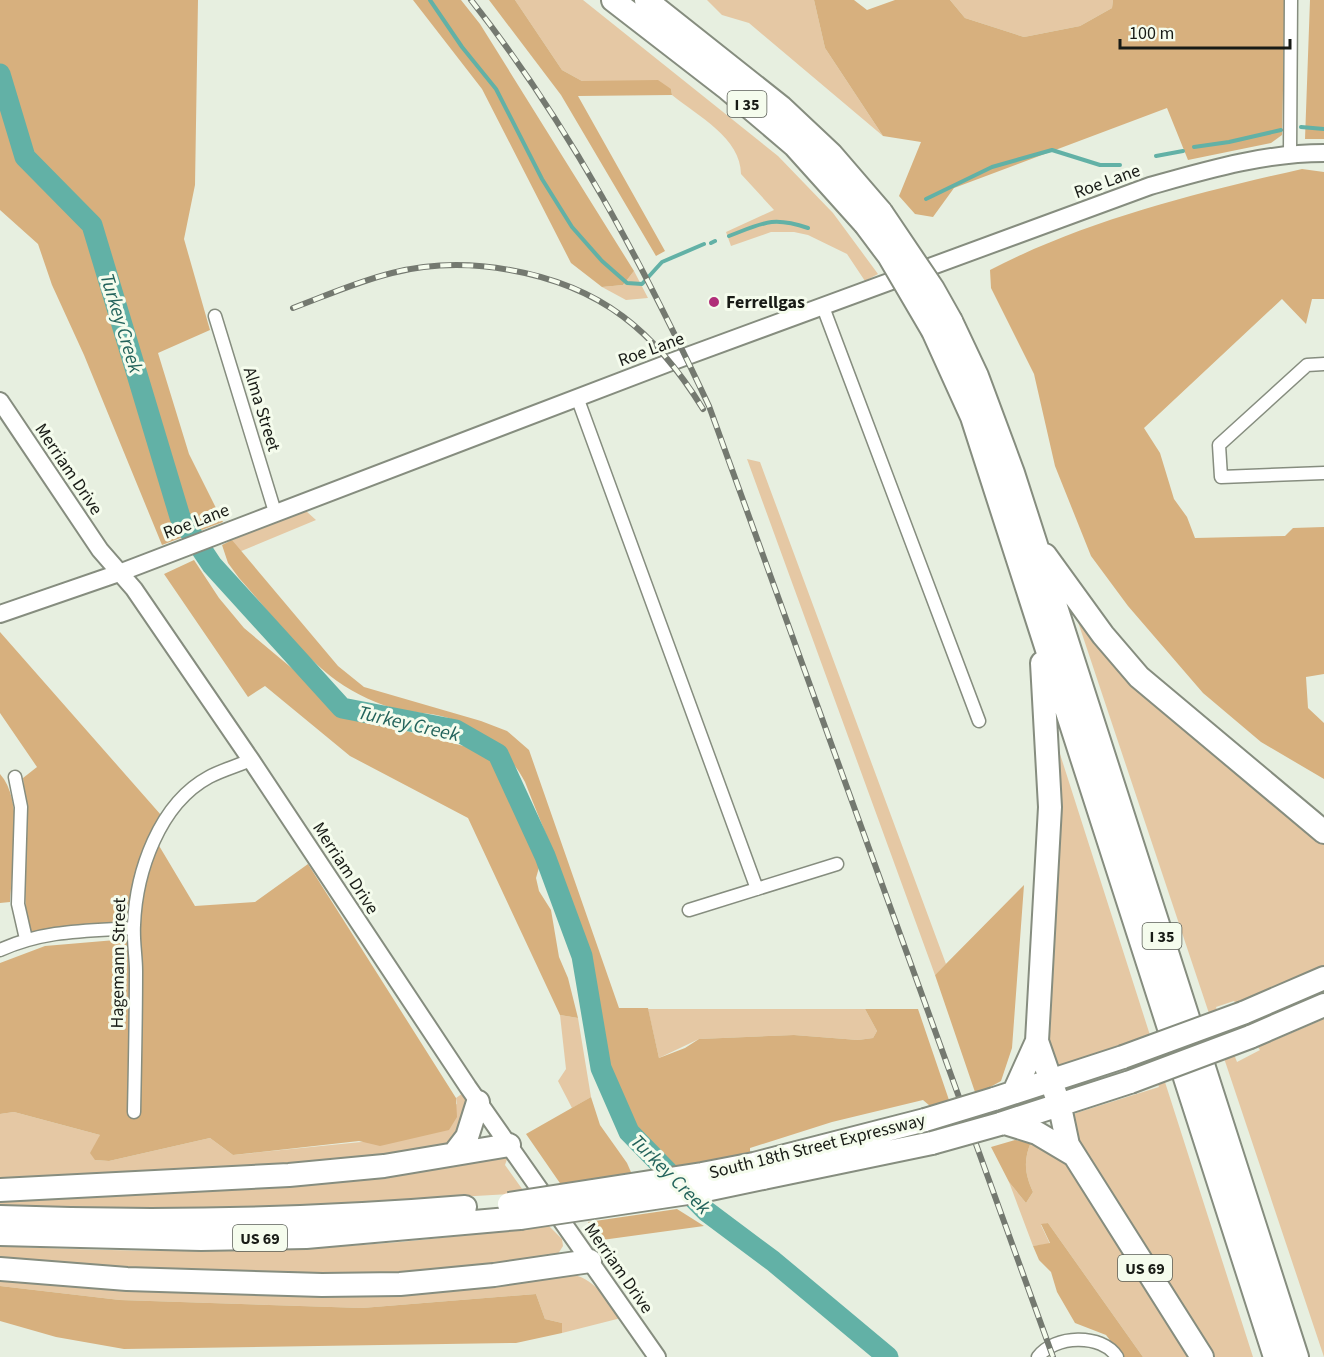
<svg xmlns="http://www.w3.org/2000/svg" width="1324" height="1357" viewBox="0 0 1324 1357" font-family="'Source Sans 3',sans-serif">
  <style>
    .green { fill: #e5c8a4 }
    .forest { fill: #d7b07e }
    .lines { fill: none; stroke-linecap: round; stroke-linejoin: round }
    .stream { stroke: #62b1a6; stroke-width: 4 }
    .river { stroke: #62b1a6; stroke-width: 21 }
    .street-casing { stroke: #868d7f; stroke-width: 15 }
    .secondary-casing { stroke: #868d7f; stroke-width: 20 }
    .highway-casing { stroke: #868d7f; stroke-width: 26 }
    .street { stroke: #fff; stroke-width: 12 }
    .secondary { stroke: #fff; stroke-width: 16 }
    .highway { stroke: #fff; stroke-width: 22 }
    .rail-casing { stroke: #747970; stroke-width: 6 }
    .rail { stroke: #f5fced; stroke-width: 4; stroke-dasharray: 11; stroke-linecap: butt }
    .highway-bridge-casing { stroke: #868d7f; stroke-width: 26; stroke-linecap: butt }
    .highway-bridge { stroke: #fff; stroke-width: 22 }
    .poi-dot { fill: #b02e79; stroke: #f5fced; stroke-width: 2 }
    .labels { text-anchor: middle; stroke-width: 6; stroke-linejoin: round; paint-order: stroke }
    .shield { fill: #f5fced; stroke: #5a5e56; stroke-width: 1.5 }
    .shield-label { font-size: 16px; font-weight: bold; fill: #181b16 }
    .street-label { font-size: 18px; fill: #181b16; stroke: #f5fced }
    .poi-label { font-size: 18px; font-weight: bold; fill: #181b16; stroke: #f5fced; text-anchor: start }
    .water-label { font-size: 20px; font-style: italic; fill: #23635b; stroke: #f5fced }
  </style>
  <rect width="100%" height="100%" fill="#e7efe0"/>
  <!-- green -->
  <path class="green" d="M 515,0 L 583,0 L 778,156 L 833,213 L 878,274 L 865,281 L 847,254 L 808,235 L 794,232 L 771,232 L 731,246 L 726,232 L 774,210 L 741,174 C 741,138 698,116 672,95 L 671,89 L 582,81 L 562,70 Z
    M 707,0 L 814,0 L 825,48 L 883,136 L 749,23 L 722,15 Z
    M 950,0 L 1113,0 L 1112,8 L 1080,26 L 1024,37 L 965,18 Z
    M 634,271 L 648,298 L 626,300 L 602,287 L 623,285 Z
    M 747,459 L 760,462 L 946,964 L 935,975 Z
    M 306,511 L 316,520 L 239,552 L 232,540 Z
    M 1074,610 L 1324,841 L 1324,967 L 1237,1005 L 1234,1001 L 1216,1007 L 1237,1062 L 1260,1050 L 1258,1047 L 1324,1019 L 1324,1357 Z
    M 1060,754 L 1253,1357 L 1210,1357 L 1078,1148 L 1073,1116 L 1076,1113 L 1159,1087 L 1142,1037 L 1051,1069 L 1048,1048 L 1055,756 Z
    M 648,1009 L 865,1009 L 877,1031 L 873,1038 L 858,1040 L 794,1035 L 699,1039 L 659,1058 Z
    M 560,1015 L 578,1018 L 591,1097 L 572,1108 L 558,1081 L 566,1069 Z
    M 463,1093 C 471,1115 462,1138 440,1148 L 340,1162 L 0,1182 L 0,1114 L 14,1112 L 100,1135 L 95,1160 L 109,1161 L 210,1138 L 233,1155 L 371,1141 L 457,1104 L 456,1098 Z
    M 1031,1142 L 1057,1155 L 1066,1165 L 1190,1357 L 1143,1357 L 1048,1223 L 1041,1225 L 1050,1244 L 1033,1246 L 1009,1182 L 1026,1203 L 1033,1192 C 1025,1174 1023,1161 1031,1142 Z
    M 502,1155 L 507,1159 L 505,1165 L 525,1193 L 217,1211 L 0,1207 L 0,1194 Z
    M 549,1226 L 562,1239 L 563,1246 L 556,1257 L 389,1278 L 0,1264 L 0,1246 C 133,1253 267,1253 400,1242 C 450,1238 499,1230 549,1226 Z
    M 569,1274 C 594,1277 606,1299 621,1318 L 562,1333 L 562,1323 L 545,1319 L 536,1294 L 362,1308 L 120,1300 L 0,1286 L 0,1276 Z"/>
  <!-- forest -->
  <path class="forest" d="M 0,0 L 198,0 L 195,185 L 184,239 L 210,330 L 158,353 L 189,454 L 223,522 L 162,545 L 84,355 L 52,285 L 38,244 L 0,210 Z
    M 413,0 L 461,0 L 480,24 L 634,271 L 623,285 L 602,287 L 571,263 L 482,89 Z
    M 489,0 L 515,0 L 562,70 L 582,81 L 658,80 L 671,89 L 672,95 L 578,96 L 665,251 L 656,256 L 561,95 Z
    M 814,0 L 854,0 L 867,10 L 895,0 L 950,0 L 965,18 L 1024,37 L 1080,26 L 1112,8 L 1113,0 L 1285,0 L 1282,135 L 1271,143 L 1188,160 L 1167,108 L 954,188 L 933,217 L 915,214 L 899,196 L 921,142 L 883,136 L 825,48 Z
    M 1310,0 L 1324,0 L 1324,139 L 1305,139 Z
    M 1302,169 L 1324,172 L 1324,299 L 1312,299 L 1306,324 L 1282,299 L 1144,428 L 1160,453 L 1174,499 L 1187,517 L 1195,538 L 1285,536 L 1293,528 L 1324,527 L 1324,674 L 1306,677 L 1308,708 L 1324,723 L 1324,779 L 1261,742 L 1203,693 L 1128,606 L 1091,556 L 1055,466 L 1034,374 L 991,288 L 990,270 C 1087,220 1196,193 1302,169 Z
    M 232,540 L 338,666 L 364,687 L 481,721 L 507,731 L 529,750 L 619,1008 L 648,1008 L 659,1058 L 685,1048 L 699,1039 L 794,1035 L 858,1040 L 873,1038 L 877,1031 L 865,1009 L 918,1009 L 949,1100 L 930,1106 L 923,1100 L 832,1122 L 750,1148 L 750,1156 L 681,1173 C 663,1156 643,1141 630,1121 C 595,1068 601,998 584,940 C 569,886 545,834 525,782 C 510,753 484,733 454,720 C 437,713 417,713 400,710 C 379,705 355,694 337,681 C 301,655 269,611 239,578 L 228,563 L 222,545 Z
    M 194,560 L 219,598 L 244,628 L 349,716 L 475,749 L 495,763 L 538,855 L 540,864 L 536,878 L 539,891 L 551,910 L 559,957 L 568,978 L 578,1018 L 560,1015 L 468,818 L 350,756 L 265,686 L 248,697 L 164,574 Z
    M 0,632 L 161,815 L 147,843 L 125,925 L 29,935 C 20,882 29,830 23,778 L 37,767 L 0,713 Z
    M 0,774 C 25,802 12,866 10,902 L 0,903 Z
    M 158,844 L 195,906 L 255,902 L 308,864 L 456,1098 L 457,1117 L 449,1130 L 380,1146 L 359,1141 L 233,1155 L 210,1138 L 109,1161 L 95,1160 L 90,1153 L 100,1135 L 14,1112 L 0,1114 L 0,963 L 45,946 L 139,938 L 140,900 Z
    M 1024,885 L 1012,1048 L 1001,1081 L 976,1095 L 935,975 Z
    M 591,1097 L 600,1125 L 627,1163 L 634,1179 L 564,1189 L 526,1134 Z
    M 1015,1140 L 1031,1142 C 1023,1161 1025,1174 1033,1192 L 1026,1203 L 1009,1182 L 991,1147 Z
    M 677,1209 L 704,1226 L 602,1240 L 588,1222 Z
    M 1048,1223 L 1143,1357 L 1123,1357 L 1106,1335 L 1075,1323 L 1057,1292 L 1051,1272 L 1039,1260 L 1033,1246 L 1050,1243 L 1041,1224 Z
    M 0,1286 L 120,1300 L 362,1308 L 536,1294 L 545,1319 L 562,1323 L 562,1333 L 516,1343 L 124,1349 L 56,1337 L 0,1321 Z"/>
  <g class="lines">
    <!-- stream -->
    <path class="stream" d="M 430,0 L 462,47 L 496,89 L 542,179 L 572,227 L 602,261 L 627,283 L 642,284 L 662,262 L 704,244
      M 1301,127 L 1324,129
      M 1194,147 L 1229,142 L 1281,130
      M 1156,156 L 1183,151
      M 926,199 L 992,167 L 1052,150 L 1100,165 L 1120,165
      M 729,236 C 763,223 772,216 808,228
      M 711,243 L 715,241"/>
    <!-- river -->
    <path class="river" d="M 0,74 L 25,157 L 92,225 L 180,517 L 212,565 L 342,708 L 456,730 L 498,754 L 545,856 L 582,956 L 601,1068 L 629,1132 L 706,1211 L 773,1261 L 888,1357"/>
    <defs>
      <path id="street" d="M 1290,153 L 1291,0
        M 823,307 L 979,721
        M 215,316 L 275,512
        M 1324,364 L 1307,365 L 1219,445 L 1221,477 L 1324,473
        M 577,397 L 757,889
        M 15,777 L 21,807 L 18,904 L 26,939
        M 689,910 L 837,864
        M 0,950 C 44,930 85,931 133,928
        M 134,1112 C 135,1065 136,1018 136,971 C 136,956 133,941 134,925 C 136,872 159,804 209,777 C 222,770 237,766 251,760
        M 1038,1357 C 1054,1335 1102,1333 1117,1357"/>
      <path id="secondary" d="M 0,401 L 100,550 L 134,589 L 251,760 L 468,1087 L 657,1357
        M 0,614 L 119,573 L 671,362 L 1150,186 C 1207,170 1264,153 1324,153"/>
      <path id="highway" d="M 613,0 L 728,89 L 794,145 L 865,224
        M 646,0 L 781,107 L 831,154 L 881,212
        M 951,321 L 977,376 L 1013,473 L 1297,1357
        M 933,331 L 972,417 L 1275,1357
        M 1045,555 L 1103,635 L 1139,677 L 1324,832
        M 1042,663 L 1050,807 L 1037,1041 L 1060,1107 L 1068,1145 L 1202,1357
        M 1243,1013 L 1324,978
        M 1250,1037 L 1324,1005
        M 1014,1092 L 1037,1041
        M 994,1099 L 1123,1057
        M 1005,1123 L 1037,1133 L 1074,1155
        M 1000,1124 L 1130,1082
        M 454,1154 L 467,1137 L 478,1102
        M 754,1164 L 925,1120
        M 763,1178 L 932,1143
        M 0,1190 L 289,1175 L 384,1166 L 509,1145
        M 0,1217 C 158,1223 308,1220 465,1207
        M 0,1234 L 201,1239 L 306,1237 L 520,1218
        M 0,1269 L 127,1279 L 322,1285 L 400,1284 L 494,1275 L 590,1261"/>
    </defs>
    <!-- street casing -->
    <use href="#street" class="street-casing"/>
    <!-- secondary casing -->
    <use href="#secondary" class="secondary-casing"/>
    <!-- highway casing -->
    <use href="#highway" class="highway-casing"/>
    <!-- street -->
    <use href="#street" class="street"/>
    <!-- secondary -->
    <use href="#secondary" class="secondary"/>
    <!-- highway -->
    <use href="#highway" class="highway"/>
    <defs>
      <path id="rail" d="M 471,0 C 569,124 642,263 709,406 L 1053,1357
        M 293,308 C 325,296 359,281 392,273 C 431,263 471,263 510,270 C 601,286 655,331 703,409"/>
    </defs>
    <!-- rail casing -->
    <use href="#rail" class="rail-casing"/>
    <!-- rail -->
    <use href="#rail" class="rail"/>
    <defs>
      <path id="highway-bridge" d="M 881,212 L 933,289 L 951,321
        M 865,224 L 889,256 L 933,331
        M 1123,1057 L 1243,1013
        M 1130,1082 L 1250,1037
        M 925,1120 L 994,1099
        M 932,1143 L 1000,1124
        M 509,1204 L 702,1174 L 754,1164
        M 520,1218 L 701,1191 L 763,1178"/>
    </defs>
    <!-- highway-bridge casing -->
    <use href="#highway-bridge" class="highway-bridge-casing"/>
    <!-- highway-bridge -->
    <use href="#highway-bridge" class="highway-bridge"/>
  </g>
  <!-- markers -->
  <circle class="poi-dot" cx="714" cy="302" r="6"/>
  <g class="labels">
    <!-- shield labels -->
    <g class="shield">
      <rect x="727.5" y="91" width="39" height="26" rx="4.5"/>
      <rect x="1142.5" y="923" width="39" height="26" rx="4.5"/>
      <rect x="233" y="1225" width="54" height="26" rx="4.5"/>
      <rect x="1118" y="1255" width="54" height="26" rx="4.5"/>
    </g>
    <g class="shield-label">
      <text x="747" y="110">I 35</text>
      <text x="1162" y="942">I 35</text>
      <text x="260" y="1244">US 69</text>
      <text x="1145" y="1274">US 69</text>
    </g>
    <!-- street labels -->
    <g class="street-label">
      <text transform="translate(1107 181) rotate(-20)" y="6">Roe Lane</text>
      <text transform="translate(651 349) rotate(-20)" y="6">Roe Lane</text>
      <text transform="translate(262 409) rotate(73)" y="6">Alma Street</text>
      <text transform="translate(69 469) rotate(56)" y="6">Merriam Drive</text>
      <text transform="translate(196 521) rotate(-21)" y="6">Roe Lane</text>
      <text transform="translate(346 868) rotate(57)" y="6">Merriam Drive</text>
      <text transform="translate(118 963) rotate(-89)" y="6">Hagemann Street</text>
      <text transform="translate(817 1146) rotate(-14)" y="6">South 18th Street Expressway</text>
      <text transform="translate(619 1268) rotate(55)" y="6">Merriam Drive</text>
    </g>
    <!-- poi labels -->
    <g class="poi-label">
      <text x="726" y="308">Ferrellgas</text>
    </g>
    <!-- water labels -->
    <g class="water-label">
      <text transform="translate(122 323) rotate(73)" y="7">Turkey Creek</text>
      <text transform="translate(409 723) rotate(13)" y="7">Turkey Creek</text>
      <text transform="translate(671 1174) rotate(45)" y="7">Turkey Creek</text>
    </g>
  </g>
  <!-- scale -->
  <path d="M1120 39v9h170v-9" fill="none" stroke="#181b16" stroke-width="3"/>
  <text x="1129" y="39" font-size="18" fill="#181b16" stroke="#f5fced" stroke-width="4.5" paint-order="stroke">100 m</text>
</svg>
